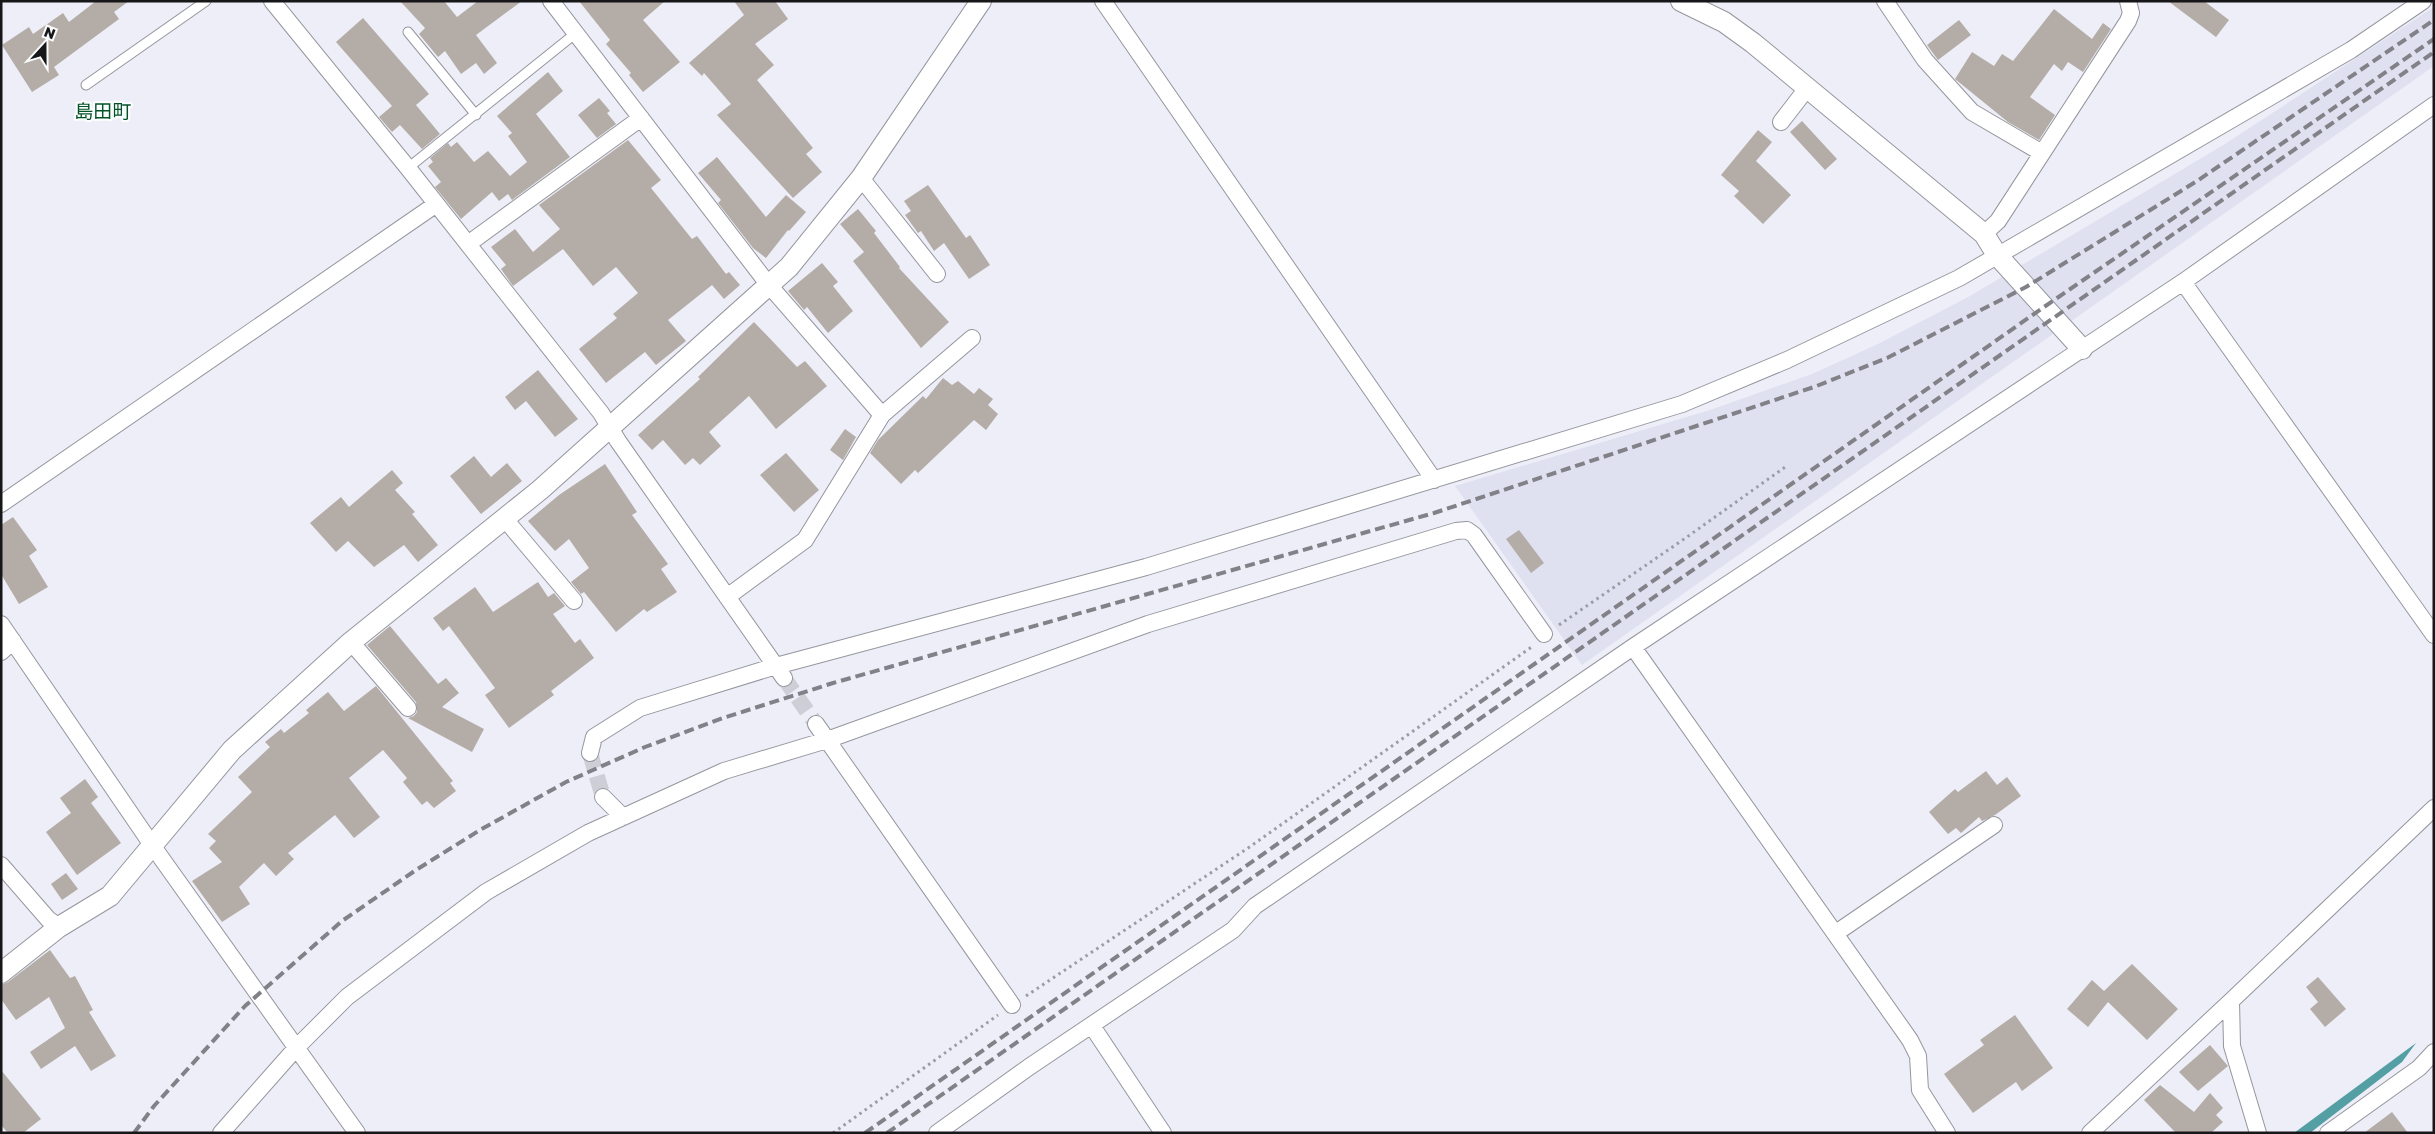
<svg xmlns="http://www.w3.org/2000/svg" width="2435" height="1134" viewBox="0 0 2435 1134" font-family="'Golos Text','Noto Sans JP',sans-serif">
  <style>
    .built { fill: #dfe1f1 }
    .water { fill: #549fa4 }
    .building { fill: #b4ada7 }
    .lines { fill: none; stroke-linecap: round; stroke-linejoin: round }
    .minor-tunnel { stroke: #cdced6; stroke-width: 16; stroke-dasharray: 16 8; stroke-linecap: butt }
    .service-casing { stroke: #95969e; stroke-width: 11 }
    .minor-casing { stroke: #95969e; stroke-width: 18 }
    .tertiary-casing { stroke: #95969e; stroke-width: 22 }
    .path { stroke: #9c9da4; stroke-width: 3; stroke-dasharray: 2.5 4; stroke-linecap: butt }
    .service { stroke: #fff; stroke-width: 9 }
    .minor { stroke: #fff; stroke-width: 16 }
    .tertiary { stroke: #fff; stroke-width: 20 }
    .rail { stroke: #818187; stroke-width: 4; stroke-dasharray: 10 5; stroke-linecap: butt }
    .labels { text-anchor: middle; stroke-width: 4.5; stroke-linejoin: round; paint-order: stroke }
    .quarter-label { font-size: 19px; fill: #045327; stroke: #fbfcfd }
  </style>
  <rect width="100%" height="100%" fill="#edeef7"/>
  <!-- built -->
  <path class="built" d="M 2434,7 L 2434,66 L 1582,665 L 1455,486 L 1710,410 L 1812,374 L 1878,344 L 1970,296 L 2225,144 Z"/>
  <!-- water -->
  <path class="water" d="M 2416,1043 L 2402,1062 L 2310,1133 L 2294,1133 Z"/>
  <!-- building -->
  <path class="building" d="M 96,1 L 129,1 L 114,12 L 119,19 L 54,67 L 59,75 L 32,92 L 2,45 L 29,27 L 33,34 L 63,13 L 69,22 Z
    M 400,1 L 444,1 L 457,17 L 478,1 L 522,1 L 476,35 L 497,63 L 484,74 L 476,63 L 461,74 L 445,51 L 438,57 L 419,34 L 425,28 Z
    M 579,1 L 665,1 L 643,20 L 680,62 L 643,92 L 629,75 L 631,73 L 606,44 L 610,40 Z
    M 734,1 L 775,1 L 788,19 L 755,44 L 774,65 L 757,80 L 813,148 L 806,154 L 822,172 L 793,198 L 717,115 L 731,104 L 704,73 L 702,76 L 689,63 L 744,15 Z
    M 2168,1 L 2204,1 L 2229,20 L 2216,37 Z
    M 2054,9 L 2092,39 L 2103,23 L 2111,29 L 2083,72 L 2068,62 L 2062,71 L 2054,64 L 2030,97 L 2055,115 L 2039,140 L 2008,122 L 1955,79 L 1972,52 L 1994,66 L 2002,54 L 2013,61 Z
    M 363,18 L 429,94 L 416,105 L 440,134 L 422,149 L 400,125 L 392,132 L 379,117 L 392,106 L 336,42 Z
    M 1959,20 L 1971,35 L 1938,60 L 1927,45 Z
    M 548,72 L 563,91 L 536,114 L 570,157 L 512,200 L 508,194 L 499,201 L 492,192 L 461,219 L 435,187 L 441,182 L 428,166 L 433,162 L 430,158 L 448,143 L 451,147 L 457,142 L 474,162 L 488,151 L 510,176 L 527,162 L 508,136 L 512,133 L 497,116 Z
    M 599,98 L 610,111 L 607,113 L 616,124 L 597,138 L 578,115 Z
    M 1802,121 L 1837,159 L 1825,170 L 1790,132 Z
    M 1758,130 L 1772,142 L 1756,161 L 1791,195 L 1763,224 L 1734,196 L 1739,191 L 1721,175 Z
    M 628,140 L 661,180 L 651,188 L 692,239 L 697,236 L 726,274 L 729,272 L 740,285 L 724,299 L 712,285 L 668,320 L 686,341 L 656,365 L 645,352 L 606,383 L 579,349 L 617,318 L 613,314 L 638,293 L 616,267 L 593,286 L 563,249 L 513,286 L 501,269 L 506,265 L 491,247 L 515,229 L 533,252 L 560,229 L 539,205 Z
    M 717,157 L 766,217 L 786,195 L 806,212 L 789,231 L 788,230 L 766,258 L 753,248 L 718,203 L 721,200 L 698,173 Z
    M 928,185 L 966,238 L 970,235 L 990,265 L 969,279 L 944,243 L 934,251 L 921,231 L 918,233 L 905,215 L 911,211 L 904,201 Z
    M 858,209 L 876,231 L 874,233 L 900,267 L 899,268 L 949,322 L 921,348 L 853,261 L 864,252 L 840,224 Z
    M 822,263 L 838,282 L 833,286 L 853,311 L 828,333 L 807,307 L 804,310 L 788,291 Z
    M 754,322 L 797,367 L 805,361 L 827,386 L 776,429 L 749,396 L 709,432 L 721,446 L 700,465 L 693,458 L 685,465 L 663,440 L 652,450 L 638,435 L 700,379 L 698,377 Z
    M 538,370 L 578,419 L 555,437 L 526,401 L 515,410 L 505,397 Z
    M 943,378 L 952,385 L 958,381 L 974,394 L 979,388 L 993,399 L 988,405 L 998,414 L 986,430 L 974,420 L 918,473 L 915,470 L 901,484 L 870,453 L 878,440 L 923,396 L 926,399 Z
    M 845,429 L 856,437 L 843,460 L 830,450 Z
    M 786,453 L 819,490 L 794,512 L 760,475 Z
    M 474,456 L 491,477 L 507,463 L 522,481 L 481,514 L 450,476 Z
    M 605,464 L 637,512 L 632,515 L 668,564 L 661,569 L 677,592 L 647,612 L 644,609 L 616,632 L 584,592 L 581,594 L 571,582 L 589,568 L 569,539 L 555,551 L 528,521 L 559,495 Z
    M 392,470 L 403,483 L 395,490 L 415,512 L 412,514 L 438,545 L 418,562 L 404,545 L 374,567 L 348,541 L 336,552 L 310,523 L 341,497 L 349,507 Z
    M 13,517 L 37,550 L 29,556 L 48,587 L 19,604 L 1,574 L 1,525 Z
    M 1519,530 L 1544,563 L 1531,573 L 1506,539 Z
    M 538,582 L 548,597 L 554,593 L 565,606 L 553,614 L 575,643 L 580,639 L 594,658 L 551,691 L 554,695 L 509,728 L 485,695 L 495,688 L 449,626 L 443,631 L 433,618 L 475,587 L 493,612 Z
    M 390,626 L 438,684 L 446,678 L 459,693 L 442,707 L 484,729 L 472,752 L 408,718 L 414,716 L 417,712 L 416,702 L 367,645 Z
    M 376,686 L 453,781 L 450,783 L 456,791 L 434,808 L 427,801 L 422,805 L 403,782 L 407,778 L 383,750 L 349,778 L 380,817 L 354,838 L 335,815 L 288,853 L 294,859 L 276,876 L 264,863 L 239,887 L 250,904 L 222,922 L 192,881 L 222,862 L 209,848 L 216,841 L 208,834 L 252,792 L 238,777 L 270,747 L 265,742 L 281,729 L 284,733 L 309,713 L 306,710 L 328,692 L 344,711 Z
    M 1986,771 L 1997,785 L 2007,777 L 2021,796 L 1995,815 L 1982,821 L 1979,817 L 1961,833 L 1956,828 L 1948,834 L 1929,812 L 1955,789 L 1958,792 Z
    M 85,779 L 98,797 L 91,803 L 121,843 L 77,875 L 46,832 L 71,813 L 60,798 Z
    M 66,873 L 78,889 L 62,900 L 51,884 Z
    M 50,950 L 70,978 L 75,976 L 93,1010 L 89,1012 L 116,1056 L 91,1071 L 75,1046 L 41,1069 L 30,1052 L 65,1028 L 49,997 L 16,1020 L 1,999 L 1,985 L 8,982 Z
    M 2132,964 L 2178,1009 L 2147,1040 L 2108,1002 L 2088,1027 L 2067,1009 L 2092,980 L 2104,991 Z
    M 2318,977 L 2346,1009 L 2325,1027 L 2310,1009 L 2318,1002 L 2306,987 Z
    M 2015,1015 L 2053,1068 L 2022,1091 L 2016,1082 L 1973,1113 L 1944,1074 L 1984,1045 L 1980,1040 Z
    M 2210,1045 L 2228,1066 L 2198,1091 L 2179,1072 Z
    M 1,1070 L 41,1119 L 23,1133 L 8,1133 L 1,1125 Z
    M 2160,1085 L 2194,1112 L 2210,1093 L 2223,1108 L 2216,1115 L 2223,1122 L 2211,1133 L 2176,1133 L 2144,1100 Z
    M 2392,1112 L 2408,1133 L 2364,1133 Z"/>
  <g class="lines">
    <!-- minor-tunnel -->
    <path class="minor-tunnel" d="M 784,678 L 816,724
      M 590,753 L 603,797"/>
    <defs>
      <path id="service" d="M 408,32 L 476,115
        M 86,85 L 206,1
        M 408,168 L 576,33"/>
      <path id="minor" d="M 272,1 L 408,168 L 601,413 L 618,441 L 784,678
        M 551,1 L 768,284 L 882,415
        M 1103,1 L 1434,480
        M 1885,1 L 1925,60 L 1972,112 L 2042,153
        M 1781,122 L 1808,87
        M 861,178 L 937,274
        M 1984,234 L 1998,221 L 2128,21 L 2131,13 L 2128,1
        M 468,244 L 641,118
        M 2183,282 L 2434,635
        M 1,504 L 435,205
        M 504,518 L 574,601
        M 727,597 L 805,540 L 882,415 L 972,338
        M 1,624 L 152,845 L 357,1133
        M 351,642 L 408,708
        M 1633,647 L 1910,1040 L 1918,1056 L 1920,1090 L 1947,1133
        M 1,652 L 13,641
        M 816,724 L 1012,1005
        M 590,753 L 594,737 L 640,708 L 776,666 L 1146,567 L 1682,404 L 1787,360 L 1959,278 L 2351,50 L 2423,1
        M 603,797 L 623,817
        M 1,865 L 48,919 L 59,927
        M 1836,933 L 1994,825
        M 1092,1026 L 1163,1133
        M 221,1133 L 297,1047 L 347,997 L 486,892 L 588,833 L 724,771 L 827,740 L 1148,624 L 1456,531 L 1467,530 L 1474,535 L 1544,634
        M 937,1133 L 1029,1067 L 1233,930 L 1255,906 L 1633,647 L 2183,282 L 2434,105
        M 2090,1133 L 2231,1001
        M 2258,1133 L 2232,1046 L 2231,1001 L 2434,808
        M 2328,1133 L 2419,1068 L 2434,1052"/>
      <path id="tertiary" d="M 1681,1 L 1724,22 L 1753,43 L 1984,234 L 1997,255 L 2082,349
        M 1,973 L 59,927 L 110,896 L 232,750 L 351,642 L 540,490 L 789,267 L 861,178 L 981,1"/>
    </defs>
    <!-- service casing -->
    <use href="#service" class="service-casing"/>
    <!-- minor casing -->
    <use href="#minor" class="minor-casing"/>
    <!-- tertiary casing -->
    <use href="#tertiary" class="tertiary-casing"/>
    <!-- path -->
    <path class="path" d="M 1559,625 L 1687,537 L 1788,465
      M 1026,996 L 1251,846 L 1533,646
      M 833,1133 L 998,1015"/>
    <!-- service -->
    <use href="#service" class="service"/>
    <!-- minor -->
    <use href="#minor" class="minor"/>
    <!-- tertiary -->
    <use href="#tertiary" class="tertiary"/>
    <!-- rail -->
    <path class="rail" d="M 134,1133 L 154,1106 L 245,1006 L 342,921 L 416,870 L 480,830 L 566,782 L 645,747 L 723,718 L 833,683 L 1434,513 L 1814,387 L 1887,358 L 2026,287 L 2197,181 L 2434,20
      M 865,1133 L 2044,307 L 2434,39
      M 887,1133 L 2434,52"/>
  </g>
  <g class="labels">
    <!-- quarter labels -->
    <g class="quarter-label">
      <text x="103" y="118">島田町</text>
    </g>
  </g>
  <!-- border -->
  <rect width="2435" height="1134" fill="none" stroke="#17171a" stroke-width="5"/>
  <!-- north arrow -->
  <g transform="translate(45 45) rotate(21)" stroke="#fbfcfd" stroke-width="4" paint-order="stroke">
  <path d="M0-4L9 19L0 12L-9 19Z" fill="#17171a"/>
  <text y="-8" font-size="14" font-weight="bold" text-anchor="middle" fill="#17171a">N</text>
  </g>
</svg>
